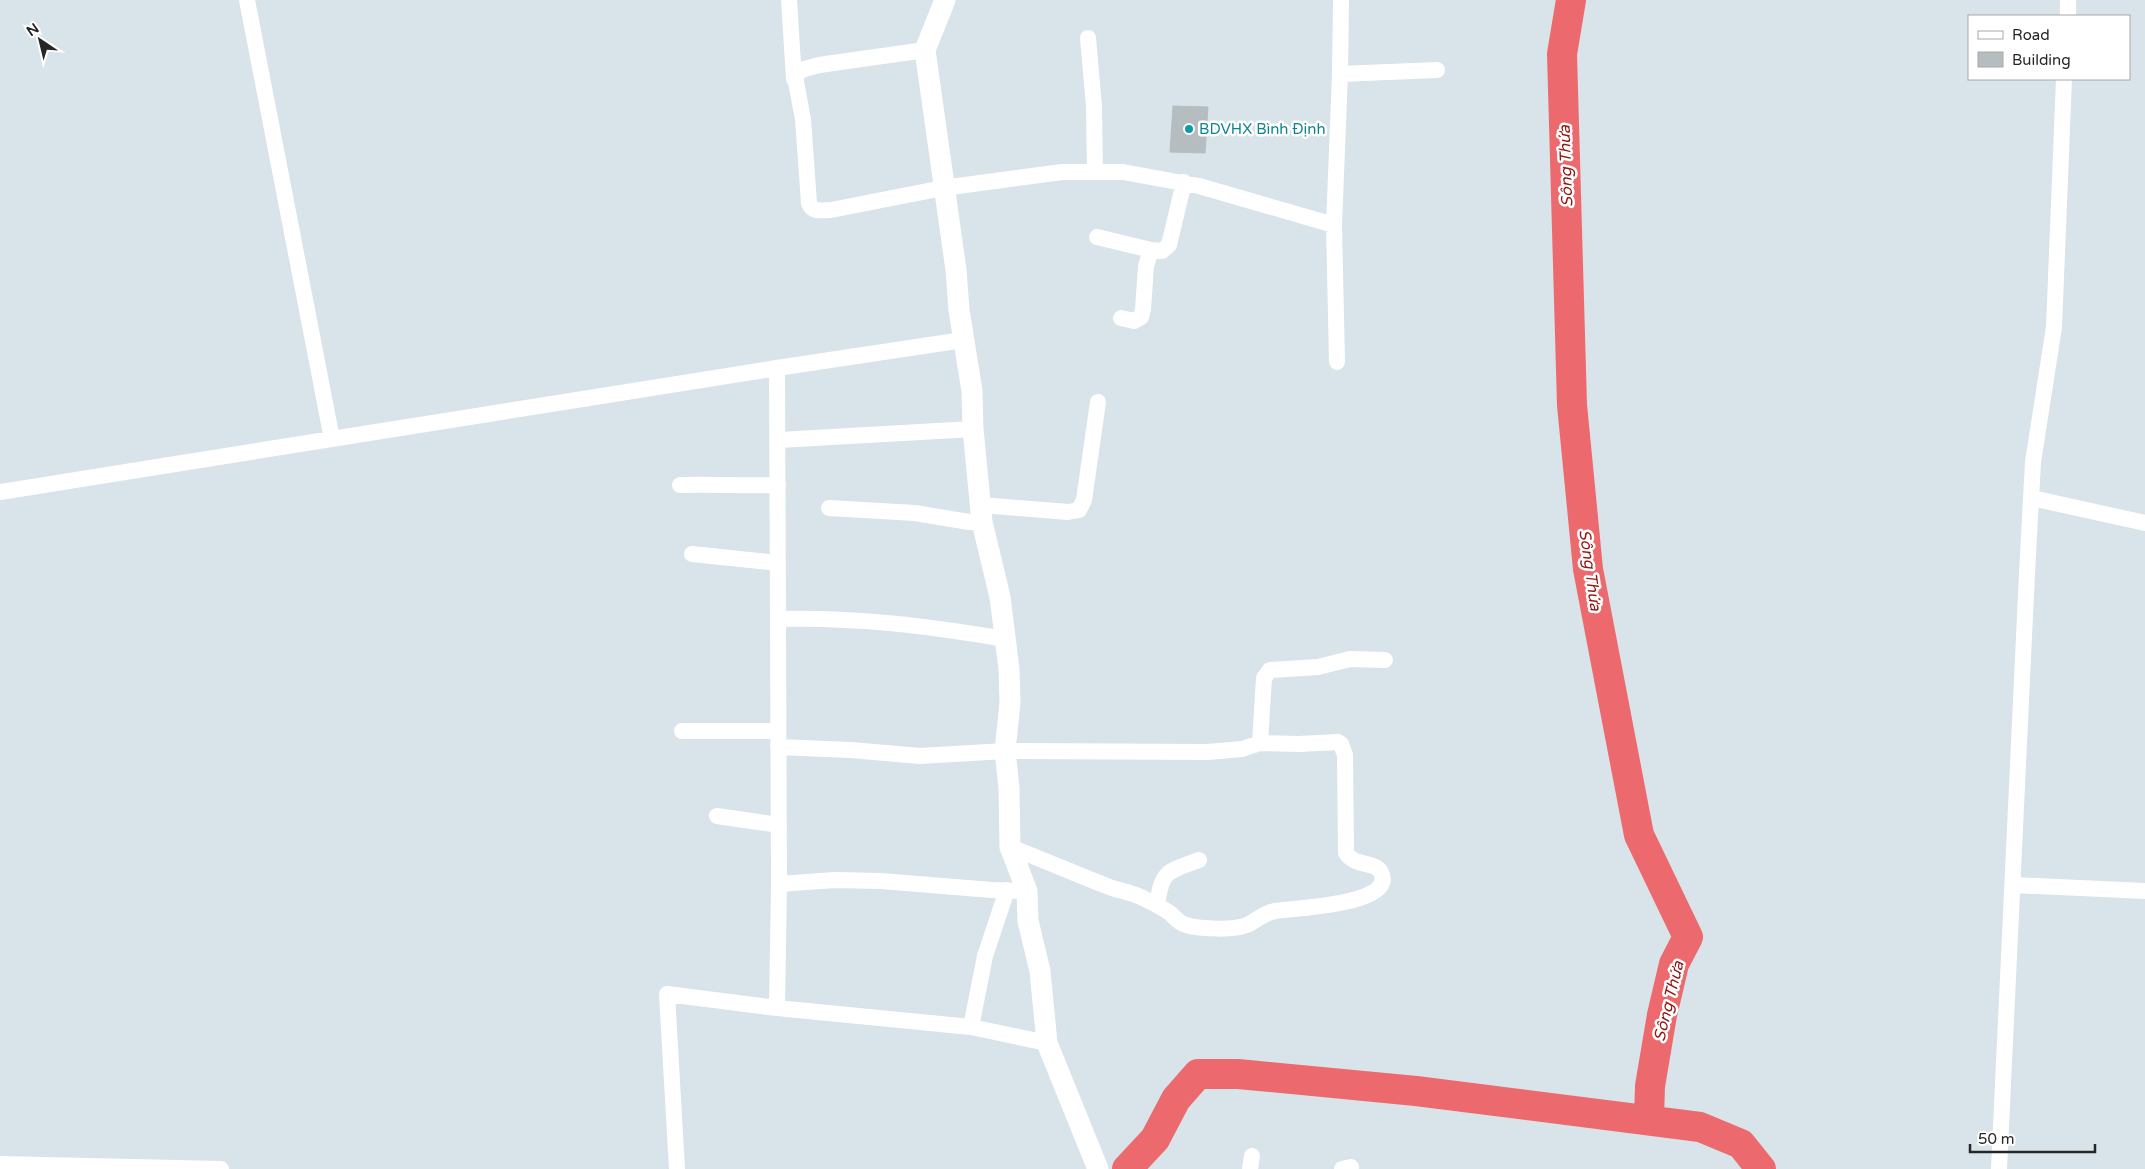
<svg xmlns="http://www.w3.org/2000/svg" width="2145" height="1169" viewBox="0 0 2145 1169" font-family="'Varela Round',sans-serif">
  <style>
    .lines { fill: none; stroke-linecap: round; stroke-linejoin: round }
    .river { stroke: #ec6a6e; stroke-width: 30 }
    .building { fill: #b5bdc1; stroke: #b2bec4 }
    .minor { stroke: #fff; stroke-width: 16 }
    .tertiary { stroke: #fff; stroke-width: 21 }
    .culture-dot { fill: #0f9aa8; stroke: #fff; stroke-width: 2 }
    .labels { text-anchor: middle; stroke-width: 5; stroke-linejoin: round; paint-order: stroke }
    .culture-label { font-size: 15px; fill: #0d838f; stroke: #fff; text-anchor: start }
    .water-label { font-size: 16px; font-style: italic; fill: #92150f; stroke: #fff }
  </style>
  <rect width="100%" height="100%" fill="#d8e4e9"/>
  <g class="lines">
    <!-- river -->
    <path class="river" d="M 1571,0 L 1562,54 L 1572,405 L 1588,569 L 1639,835 L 1688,937 L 1674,964 L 1662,1015 L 1650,1086 L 1649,1120
      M 1127,1169 L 1155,1139 L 1176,1099 L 1198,1074 L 1238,1074 L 1416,1091 L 1700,1127 L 1741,1144 L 1761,1169"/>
  </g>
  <!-- building -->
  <path class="building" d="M 1173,106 L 1208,107 L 1205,153 L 1170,152 Z"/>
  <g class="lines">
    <!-- minor -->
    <path class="minor" d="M 247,0 L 332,439
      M 789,0 L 794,79
      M 2068,16 L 2068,0
      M 1088,38 L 1094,106 L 1095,172
      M 925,50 L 819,65 L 801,70 L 795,77 L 803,119 L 809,203 C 812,213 822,210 831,210 L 943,188 L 1062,172 L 1123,172 L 1199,186 L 1334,225
      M 1340,74 L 1437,70
      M 1097,237 L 1151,250
      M 1121,318 L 1134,321 L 1141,317 L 1143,309 L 1146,266 L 1151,250 L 1162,251 L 1169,245 L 1184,182
      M 963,340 L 777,368 L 779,884 L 777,1008 L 971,1027 L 1047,1043
      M 1337,362 L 1334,225 L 1340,74 L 1341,0
      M 779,440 L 973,429
      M 680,485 C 713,484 745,486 778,485
      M 0,492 L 777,368
      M 2032,498 L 2145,523
      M 981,505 L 1068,512 L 1079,510 L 1084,500 L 1098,402
      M 829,508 L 915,513 L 969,522 L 982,522
      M 692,554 L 778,563
      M 778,619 C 857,617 928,626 1005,639
      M 682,731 L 778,731
      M 1260,743 L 1264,678 L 1270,670 L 1318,667 L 1350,659 L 1385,660
      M 778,747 L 851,750 L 920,756 L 1005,751 L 1208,752 L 1242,749 L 1260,743 L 1299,744 L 1338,742 L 1341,744 L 1345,755 L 1346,853 C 1355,868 1378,860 1382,875 C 1392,905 1293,908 1276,911 C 1265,912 1259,919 1249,924 C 1236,931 1200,929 1186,925 C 1179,923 1176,919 1171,914 C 1162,907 1151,902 1141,897 C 1132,893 1122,891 1112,888 C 1078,875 1044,860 1010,847
      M 717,816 L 779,825
      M 779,884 L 835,880 L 881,881 L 992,890 L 1027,891
      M 2013,885 L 2145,891
      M 1157,905 C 1162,870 1167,872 1199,860
      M 971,1027 L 985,956 L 1007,890
      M 0,1164 L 221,1169
      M 677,1169 L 667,994 L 777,1008
      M 1250,1169 L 1252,1156
      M 1342,1169 L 1351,1167
      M 1999,1169 L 2027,573 L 2033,462 L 2054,327 L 2064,79"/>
    <!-- tertiary -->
    <path class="tertiary" d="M 945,0 L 925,50 L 956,270 L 959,310 L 972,391 L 973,429 L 982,522 L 1000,597 L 1009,669 L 1010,703 L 1005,751 L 1009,788 L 1010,847 L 1027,891 L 1028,921 L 1040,971 L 1047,1043 L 1098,1169"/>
  </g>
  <!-- markers -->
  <circle class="culture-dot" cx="1189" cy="129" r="5"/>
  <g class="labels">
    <!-- culture labels -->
    <g class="culture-label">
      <text x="1199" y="134">BDVHX Bình Định</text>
    </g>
    <!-- water labels -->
    <g class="water-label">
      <text transform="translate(1565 166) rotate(-92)" y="6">Sông Thứa</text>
      <text transform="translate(1591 570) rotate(82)" y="6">Sông Thứa</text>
      <text transform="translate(1668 1001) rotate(-76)" y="6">Sông Thứa</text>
    </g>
  </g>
  <!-- legend -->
  <rect x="1968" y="15" width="162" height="65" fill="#ffffff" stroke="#a8a8a8"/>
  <rect x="1978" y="31" width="25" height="8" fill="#ffffff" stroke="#a8a8a8"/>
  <text x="2012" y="40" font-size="15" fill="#262626">Road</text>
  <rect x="1978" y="52" width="25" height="15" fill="#b5bdc1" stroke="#a8a8a8"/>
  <text x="2012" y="65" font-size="15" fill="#262626">Building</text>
  <!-- north arrow -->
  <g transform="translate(40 40) rotate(325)" stroke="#ffffff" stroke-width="4" paint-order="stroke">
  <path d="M0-4L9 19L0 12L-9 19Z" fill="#262626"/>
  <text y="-8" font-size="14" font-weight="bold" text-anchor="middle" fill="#262626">N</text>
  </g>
  <!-- scale -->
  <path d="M1970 1144v8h125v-8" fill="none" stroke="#262626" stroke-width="2.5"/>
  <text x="1978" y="1144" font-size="15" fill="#262626" stroke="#ffffff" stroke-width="4" paint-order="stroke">50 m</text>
</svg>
